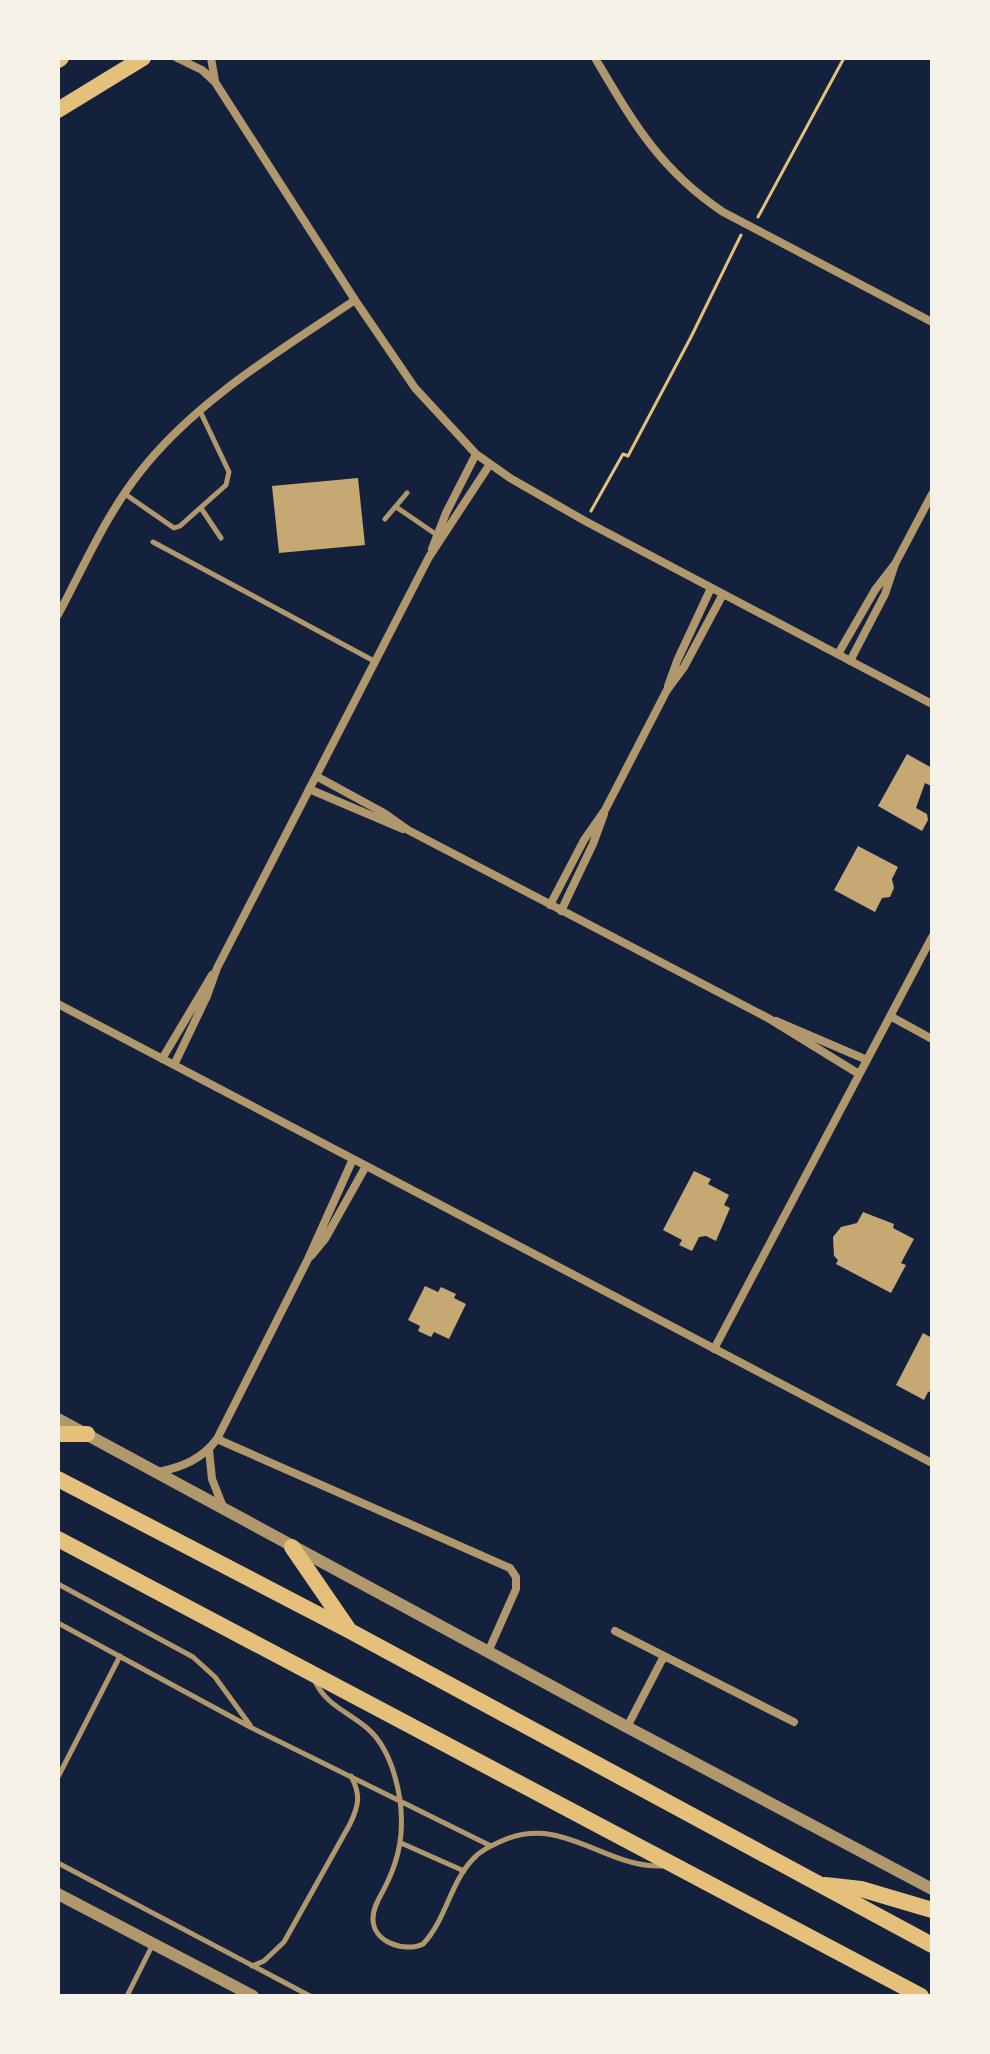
<svg xmlns="http://www.w3.org/2000/svg" width="990" height="2054" viewBox="0 0 990 2054" font-family="'Sofia Sans Condensed',sans-serif">
  <style>
    .building { fill: #c6a872 }
    .lines { fill: none; stroke-linecap: round; stroke-linejoin: round }
    .path { stroke: #e5c07b; stroke-width: 3 }
    .service { stroke: #b1986c; stroke-width: 5 }
    .minor { stroke: #b1986c; stroke-width: 8 }
    .tertiary { stroke: #b1986c; stroke-width: 12 }
    .primary { stroke: #e5c07b; stroke-width: 16 }
    .trunk { stroke: #e5c07b; stroke-width: 16 }
  </style>
  <rect width="100%" height="100%" fill="#14213d"/>
  <!-- building -->
  <path class="building" d="M 358,478 L 365,545 L 279,553 L 272,486 Z
    M 907,754 L 932,768 L 932,783 L 931,786 L 925,783 L 916,808 L 927,814 L 928,820 L 922,831 L 878,806 Z
    M 858,846 L 898,867 L 892,879 L 894,888 L 890,897 L 882,898 L 875,912 L 834,890 Z
    M 694,1171 L 711,1179 L 708,1184 L 729,1195 L 724,1205 L 730,1208 L 716,1241 L 706,1236 L 699,1237 L 692,1251 L 679,1245 L 682,1240 L 663,1230 Z
    M 863,1212 L 894,1224 L 893,1228 L 914,1239 L 901,1263 L 906,1265 L 891,1293 L 836,1264 L 838,1260 L 834,1256 L 833,1237 L 841,1227 L 857,1223 Z
    M 425,1286 L 438,1292 L 441,1287 L 456,1294 L 454,1298 L 466,1304 L 449,1339 L 434,1332 L 431,1337 L 418,1331 L 420,1326 L 408,1320 Z
    M 923,1333 L 932,1338 L 932,1391 L 928,1392 L 924,1400 L 896,1385 Z"/>
  <g class="lines">
    <!-- path -->
    <path class="path" d="M 758,217 L 844,58
      M 591,511 L 623,454 L 628,456 L 691,337 L 741,235"/>
    <!-- service -->
    <path class="service" d="M 125,494 L 174,528 L 180,526 L 226,485 L 229,472 L 200,411
      M 396,507 L 437,535
      M 201,508 L 221,538
      M 385,519 L 407,493
      M 153,542 L 374,661
      M 58,1584 L 193,1657 L 215,1677 L 250,1725
      M 58,1623 L 252,1728 L 491,1846
      M 314,1679 C 325,1705 347,1711 367,1728 C 387,1745 396,1775 400,1800 C 404,1831 400,1856 387,1883 C 382,1894 373,1906 373,1918 C 372,1942 405,1953 423,1944 C 446,1920 450,1883 473,1859 C 481,1850 493,1845 504,1840 C 563,1815 605,1868 662,1866
      M 58,1777 L 120,1656
      M 401,1843 L 464,1871
      M 58,1863 L 310,1996
      M 252,1966 L 264,1961 L 284,1942 L 350,1824 C 359,1805 361,1795 351,1776
      M 127,1996 L 153,1944"/>
    <!-- minor -->
    <path class="minor" d="M 177,58 L 202,70 L 215,82 L 355,300 L 415,388 L 476,454 L 510,478 L 585,521 L 932,704
      M 211,58 L 215,81
      M 595,58 C 633,122 659,169 723,212 L 932,322
      M 432,549 L 446,513 L 476,454
      M 58,615 C 84,566 106,515 140,472 C 195,401 281,350 355,300
      M 838,654 L 875,590 L 895,564 L 932,494
      M 850,661 L 885,594 L 895,564
      M 668,686 L 677,661 L 711,588
      M 316,776 L 384,813 L 408,830 L 768,1018 L 859,1074
      M 309,789 L 403,829
      M 550,905 L 584,840 L 605,810 L 667,690 L 684,667 L 723,594
      M 561,911 L 593,844 L 604,814
      M 58,1004 L 932,1463
      M 890,1016 L 932,1039
      M 776,1021 L 867,1060
      M 162,1059 L 212,975
      M 174,1065 L 207,996 L 217,968 L 429,557 L 490,464
      M 311,1256 L 325,1239 L 366,1166
      M 714,1349 L 932,937
      M 217,1439 L 510,1568 L 516,1577 L 516,1589 L 488,1652
      M 209,1450 L 212,1479 L 223,1507
      M 158,1472 C 183,1467 202,1459 217,1439 L 308,1259 L 353,1159
      M 615,1631 L 794,1722
      M 627,1727 L 664,1656"/>
    <!-- tertiary -->
    <path class="tertiary" d="M 58,1419 L 627,1727 L 932,1889
      M 58,1894 L 253,1996"/>
    <!-- primary -->
    <path class="primary" d="M 58,60 L 61,58
      M 58,110 L 143,58"/>
    <!-- trunk -->
    <path class="trunk" d="M 58,1434 L 87,1434
      M 58,1479 L 350,1631 L 932,1945
      M 58,1539 L 921,1996
      M 292,1547 L 349,1630
      M 825,1885 L 861,1889 L 932,1910"/>
  </g>
  <!-- border -->
  <rect width="990" height="2054" fill="none" stroke="#f6f1e7" stroke-width="120"/>
</svg>
